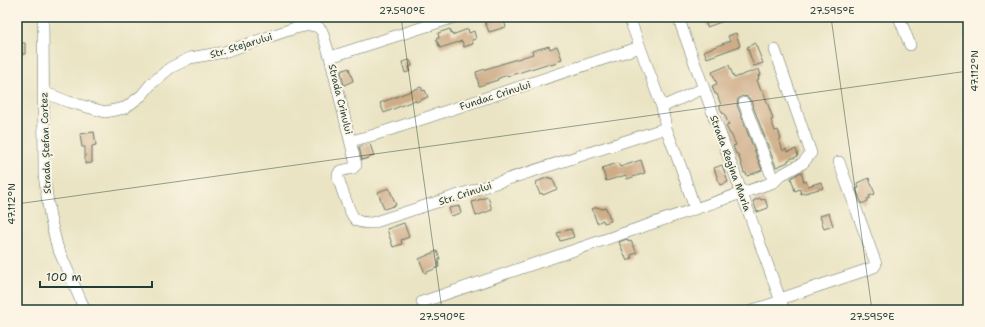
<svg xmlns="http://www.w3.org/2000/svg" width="985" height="327" viewBox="0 0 985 327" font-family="'Shantell Sans',sans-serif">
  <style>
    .building { fill: #ceac87 }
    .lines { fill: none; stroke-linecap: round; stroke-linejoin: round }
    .minor-casing { stroke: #676; stroke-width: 12 }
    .minor { stroke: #fff; stroke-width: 11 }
    .ticks { fill: none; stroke: #1f3d34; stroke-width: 1; stroke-opacity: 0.45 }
    .labels { text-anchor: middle; stroke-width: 4; stroke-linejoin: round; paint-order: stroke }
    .street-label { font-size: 10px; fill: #1f3d34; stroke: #fcf5e5 }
    .neatline { fill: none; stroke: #1f3d34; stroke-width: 1.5 }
    .ticks-label { font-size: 10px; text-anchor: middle; fill: #1f3d34 }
  </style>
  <rect width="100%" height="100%" fill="#fcf5e5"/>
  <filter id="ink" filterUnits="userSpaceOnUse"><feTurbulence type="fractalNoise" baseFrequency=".025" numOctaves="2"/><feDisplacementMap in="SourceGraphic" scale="8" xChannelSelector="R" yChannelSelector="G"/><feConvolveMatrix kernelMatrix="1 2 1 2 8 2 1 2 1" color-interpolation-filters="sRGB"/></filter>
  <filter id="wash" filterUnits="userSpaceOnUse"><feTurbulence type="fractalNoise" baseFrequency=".012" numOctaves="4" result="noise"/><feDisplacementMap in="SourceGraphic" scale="16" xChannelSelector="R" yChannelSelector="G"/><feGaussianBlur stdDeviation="0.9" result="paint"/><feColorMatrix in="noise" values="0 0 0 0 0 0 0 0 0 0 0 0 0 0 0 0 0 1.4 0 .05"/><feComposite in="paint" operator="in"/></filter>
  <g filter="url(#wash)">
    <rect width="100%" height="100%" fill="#eae4c4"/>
    <g id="blocks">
      <!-- building -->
      <path class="building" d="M 499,17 L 503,17 L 506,27 L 489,32 L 485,22 Z
        M 704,17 L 731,17 L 732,18 L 707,27 Z
        M 450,29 L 452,35 L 468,29 L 469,33 L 474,31 L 476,39 L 472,40 L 473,44 L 464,47 L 462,41 L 440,48 L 436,39 L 439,38 L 438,33 Z
        M 736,33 L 740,46 L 707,58 L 704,51 L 730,41 L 728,36 Z
        M 17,43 L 25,43 L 25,54 L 17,54 Z
        M 755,43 L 763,63 L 754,66 L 747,47 Z
        M 549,46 L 550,49 L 557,46 L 562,59 L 556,61 L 557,63 L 551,65 L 550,63 L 508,76 L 507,75 L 497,79 L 498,80 L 479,86 L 476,72 L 533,54 L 532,51 Z
        M 410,60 L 412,66 L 409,67 L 410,71 L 405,73 L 402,62 Z
        M 729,65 L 734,78 L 759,69 L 761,75 L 758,76 L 759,79 L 757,80 L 761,91 L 763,90 L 765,96 L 773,119 L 771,120 L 775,131 L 778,130 L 781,139 L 779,139 L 783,151 L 786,149 L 787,152 L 796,149 L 798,156 L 788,160 L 788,162 L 776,167 L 751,101 L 748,97 L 742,96 L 738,99 L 737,105 L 762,170 L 747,176 L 746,173 L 744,173 L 738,154 L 736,154 L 733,146 L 736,145 L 731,134 L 730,134 L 726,126 L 729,125 L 724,113 L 723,114 L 720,108 L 720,106 L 721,105 L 717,94 L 715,94 L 712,86 L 717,84 L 712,72 Z
        M 349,68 L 353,81 L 344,85 L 341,71 Z
        M 421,87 L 423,91 L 425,90 L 428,97 L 416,102 L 415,100 L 384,113 L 380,103 Z
        M 94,132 L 96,145 L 92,146 L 92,163 L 85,164 L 85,147 L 82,147 L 80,134 Z
        M 370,144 L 374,156 L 362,160 L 359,147 Z
        M 641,160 L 645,173 L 627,179 L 626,175 L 606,181 L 602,168 L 618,163 L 620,167 Z
        M 722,165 L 728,182 L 720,185 L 714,168 Z
        M 801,172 L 804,182 L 806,181 L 808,186 L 821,182 L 823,188 L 801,194 L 800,189 L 795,191 L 791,178 Z
        M 549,177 L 550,179 L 552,178 L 557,189 L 543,195 L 542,193 L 540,194 L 536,185 L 537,184 L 536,182 Z
        M 869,178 L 875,194 L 869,196 L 870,198 L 867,199 L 868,201 L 862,204 L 856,189 L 859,188 L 857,183 Z
        M 389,188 L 396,205 L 384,209 L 378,192 Z
        M 488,197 L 492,210 L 476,216 L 472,202 Z
        M 760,198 L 761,200 L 765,199 L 768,208 L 757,212 L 753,201 Z
        M 459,206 L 461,213 L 451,216 L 449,208 Z
        M 597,207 L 602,209 L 606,208 L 611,221 L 604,223 L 603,220 L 597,223 L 592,209 Z
        M 829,213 L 833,226 L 824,229 L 820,216 Z
        M 404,223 L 409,237 L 401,240 L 402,244 L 393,247 L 387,229 Z
        M 571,229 L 574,237 L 560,241 L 557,233 Z
        M 627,239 L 629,242 L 631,241 L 637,253 L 631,255 L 632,259 L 627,261 L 619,242 Z
        M 437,251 L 440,259 L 438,260 L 439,267 L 425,273 L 419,259 Z"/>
    </g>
  </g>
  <g filter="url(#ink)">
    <use href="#blocks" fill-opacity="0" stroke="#676" stroke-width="1"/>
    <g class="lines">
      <defs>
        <path id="minor" d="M 43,17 L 44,175 L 50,217 L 57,246 L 85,310
          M 629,17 L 662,107 L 666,128 L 682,170 L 695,209
          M 678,17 L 784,310
          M 899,17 L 910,45
          M 330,57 L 356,165 L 353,168 L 340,171 L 338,175 L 338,178 C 341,186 350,216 356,220 C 361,223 366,223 372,223 L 666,128
          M 43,92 L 69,102 L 105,112 L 125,108 L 142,95 L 151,84 L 170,68 L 190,58 L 224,52 L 295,28 L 310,25 L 318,27 L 322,31 L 330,57 L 455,17
          M 662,107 L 704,88
          M 351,141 L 374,135 L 640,47
          M 774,182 L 781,175 L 803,163 L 811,153 L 775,50
          M 780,299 L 869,269 L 874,267 L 876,264 L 839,162
          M 422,302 L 774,182 L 744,103
          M 753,310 L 781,301"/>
      </defs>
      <!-- minor casing -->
      <use href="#minor" class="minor-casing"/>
      <!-- minor -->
      <use href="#minor" class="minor"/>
    </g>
  </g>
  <!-- ticks -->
  <path class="ticks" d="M 401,17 L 442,310M 831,17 L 872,310M 17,204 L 968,71"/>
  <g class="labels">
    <!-- street labels -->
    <g class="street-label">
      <text transform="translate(241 45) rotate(-17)" y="4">Str. Stejarului</text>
      <text transform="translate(495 95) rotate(-18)" y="4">Fundac Crinului</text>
      <text transform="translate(341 99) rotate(76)" y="4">Strada Crinului</text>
      <text transform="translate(45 143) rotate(-92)" y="4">Strada Ștefan Cortez</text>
      <text transform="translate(731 163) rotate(70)" y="4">Strada Regina Maria</text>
      <text transform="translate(465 193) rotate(-18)" y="4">Str. Crinului</text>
    </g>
  </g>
  <!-- margin -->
  <rect width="985" height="327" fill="none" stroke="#fcf5e5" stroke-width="44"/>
  <!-- scale -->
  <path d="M40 281v6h112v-6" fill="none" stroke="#1f3d34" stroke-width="2"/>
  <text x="46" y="281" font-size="12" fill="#1f3d34" stroke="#fcf5e5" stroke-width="3" paint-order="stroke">100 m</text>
  <rect x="22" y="22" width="941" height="283" class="neatline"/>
  <g class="ticks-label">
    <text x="402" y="14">27.590°E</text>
    <text x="832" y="14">27.595°E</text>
    <text transform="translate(974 71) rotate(-90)" y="4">47.112°N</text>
    <text transform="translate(11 204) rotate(-90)" y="4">47.112°N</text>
    <text x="442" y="320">27.590°E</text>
    <text x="872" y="320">27.595°E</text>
  </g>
</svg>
